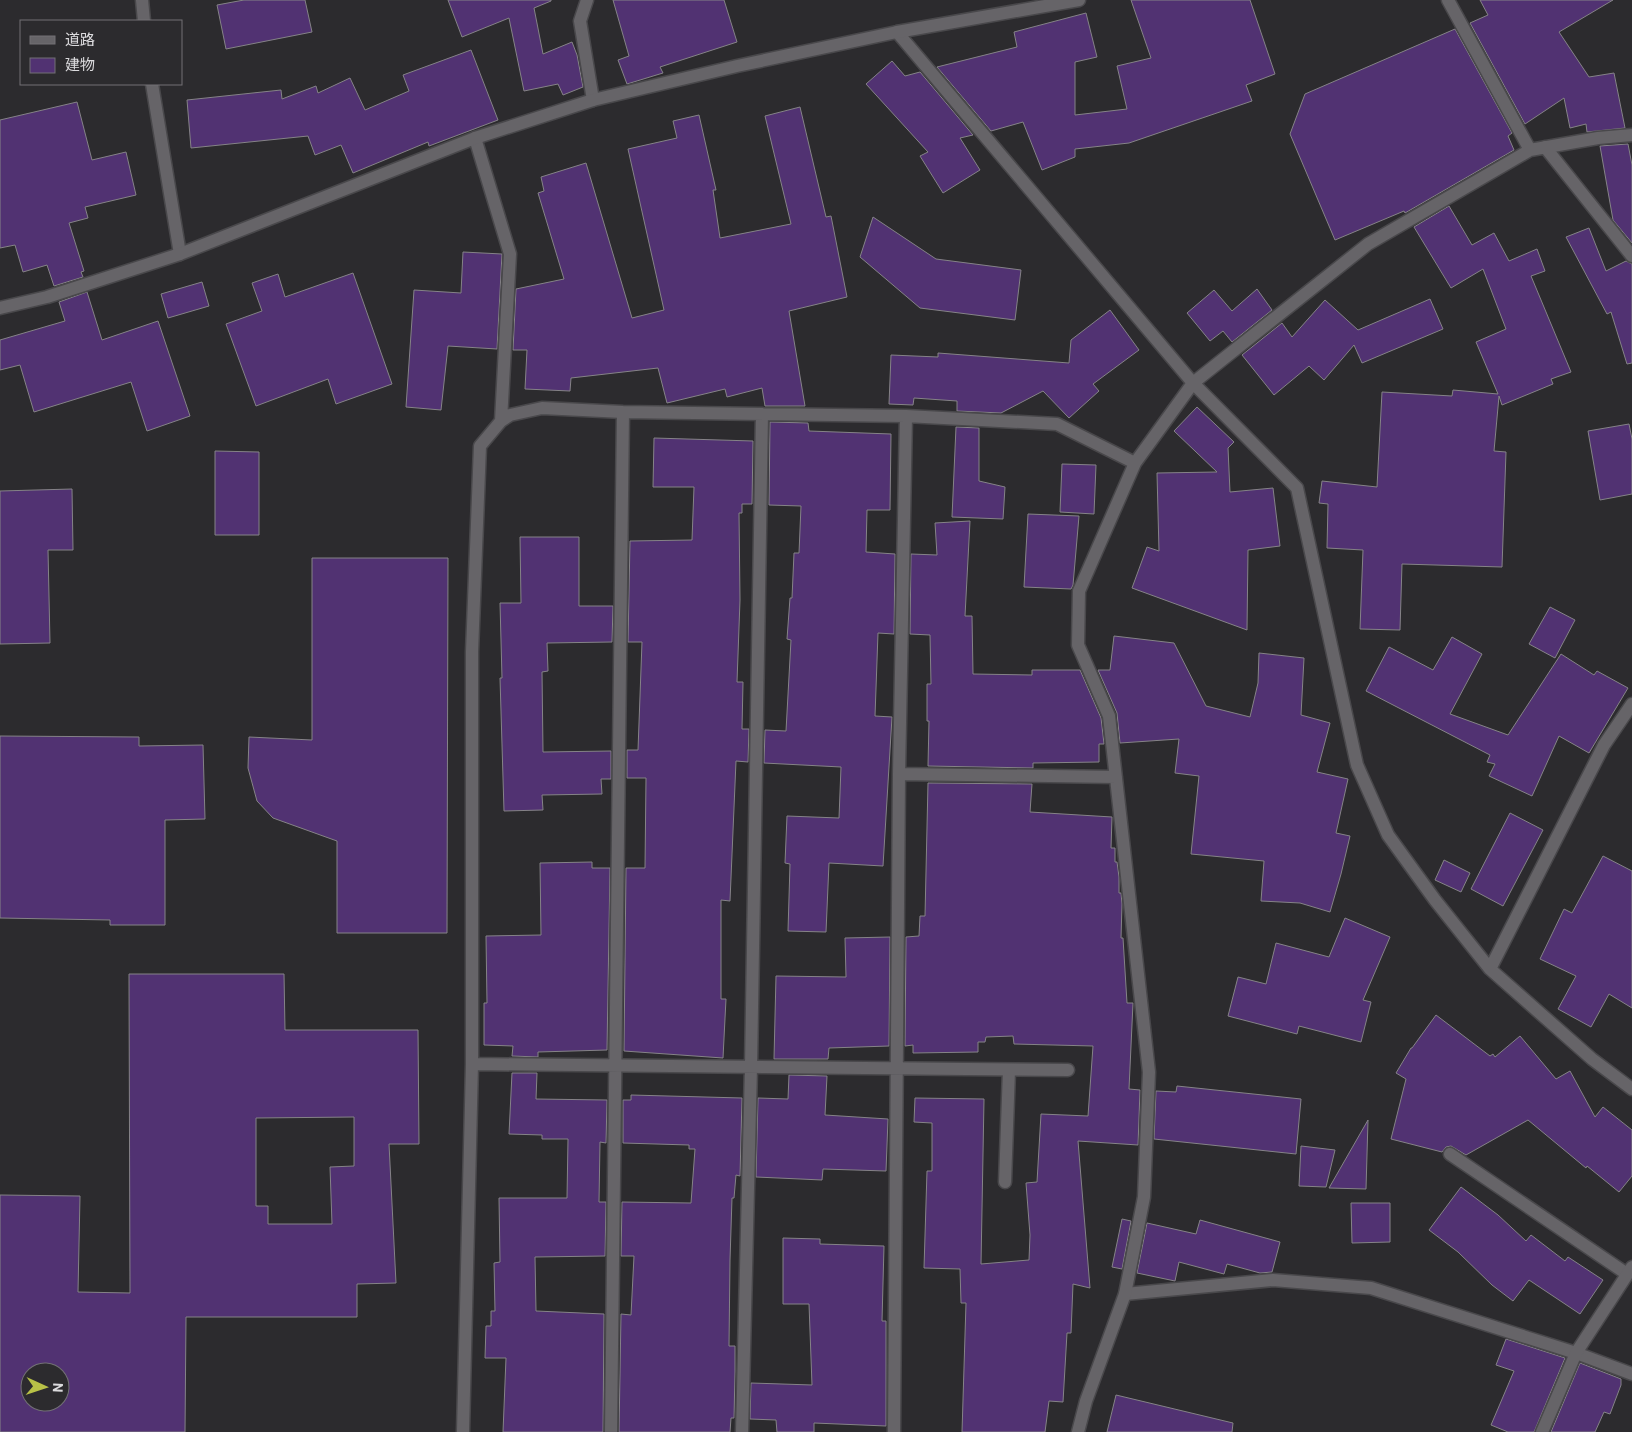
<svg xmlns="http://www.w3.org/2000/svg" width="1632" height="1432" viewBox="0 0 1632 1432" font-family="Barlow,'Noto Sans JP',sans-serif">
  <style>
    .building { fill: #513272; stroke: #858387; fill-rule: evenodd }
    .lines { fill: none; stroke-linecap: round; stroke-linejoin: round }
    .lane-casing { stroke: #49484b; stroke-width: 15 }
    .street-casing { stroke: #49484b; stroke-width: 15 }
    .secondary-casing { stroke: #49484b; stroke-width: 15 }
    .lane { stroke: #666468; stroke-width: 12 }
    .street { stroke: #666468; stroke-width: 12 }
    .secondary { stroke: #666468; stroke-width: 12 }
  </style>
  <rect width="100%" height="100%" fill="#2c2b2e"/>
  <!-- building -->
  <path class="building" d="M 244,0 L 305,0 L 312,32 L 226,49 L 217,5 Z
    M 448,0 L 551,0 L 551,1 L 534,8 L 543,54 L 572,42 L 577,55 L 583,87 L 563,95 L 558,84 L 524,91 L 509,18 L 462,37 Z
    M 613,0 L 724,0 L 737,42 L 660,67 L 663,73 L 627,84 L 618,60 L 629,56 Z
    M 1131,0 L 1250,0 L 1275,74 L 1246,85 L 1252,101 L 1129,143 L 1075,149 L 1075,157 L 1042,170 L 1023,122 L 991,131 L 937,67 L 1017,47 L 1014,32 L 1086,13 L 1097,57 L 1075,62 L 1075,115 L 1127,109 L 1117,66 L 1151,58 Z
    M 1480,0 L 1613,0 L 1559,32 L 1589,77 L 1614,73 L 1625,128 L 1587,132 L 1586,124 L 1570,128 L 1564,98 L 1525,124 L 1470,23 L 1488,15 Z
    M 1455,29 L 1512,133 L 1508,136 L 1514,150 L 1405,213 L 1404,211 L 1335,240 L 1290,134 L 1305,94 Z
    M 471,50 L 498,120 L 429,146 L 428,142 L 353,173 L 341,145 L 315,155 L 308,136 L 191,148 L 187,100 L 281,90 L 282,99 L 316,86 L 318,93 L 350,78 L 365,110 L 409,91 L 403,75 Z
    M 892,61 L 905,76 L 920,72 L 973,135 L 960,138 L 980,170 L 943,193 L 920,156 L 928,152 L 866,84 Z
    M 77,102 L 92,160 L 126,152 L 136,195 L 85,207 L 88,218 L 69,223 L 84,271 L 81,272 L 83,277 L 54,286 L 47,265 L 23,272 L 15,245 L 0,248 L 0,120 Z
    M 800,107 L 826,217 L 831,216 L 847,297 L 789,311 L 805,406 L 765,406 L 762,388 L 727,397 L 725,389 L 667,403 L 658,368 L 571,378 L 570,391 L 525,389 L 527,350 L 513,350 L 516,289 L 564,279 L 538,193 L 544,191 L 541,177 L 586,163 L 632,318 L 664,310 L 628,149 L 677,138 L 673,121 L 699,115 L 716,190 L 713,190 L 720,238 L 791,224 L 765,116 Z
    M 1628,144 L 1632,165 L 1632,243 L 1613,220 L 1600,146 Z
    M 1449,206 L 1472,245 L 1494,233 L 1509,261 L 1537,249 L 1545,271 L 1531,276 L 1571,372 L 1551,379 L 1553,384 L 1502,405 L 1499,396 L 1494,451 L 1506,452 L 1502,567 L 1402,564 L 1400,630 L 1360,629 L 1363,550 L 1327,548 L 1328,504 L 1319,503 L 1322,481 L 1377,487 L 1382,392 L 1452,396 L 1453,390 L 1498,394 L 1476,342 L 1506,329 L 1483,269 L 1451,288 L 1414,227 Z
    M 873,217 L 936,259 L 1021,270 L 1015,320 L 920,308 L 860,257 Z
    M 1589,228 L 1606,271 L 1626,261 L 1632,264 L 1632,363 L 1627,364 L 1611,312 L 1607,314 L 1566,237 Z
    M 463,252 L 502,254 L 497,349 L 448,346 L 441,410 L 406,407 L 414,290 L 461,293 Z
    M 353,273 L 392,384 L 336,404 L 328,379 L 256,406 L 226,324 L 262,311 L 252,283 L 278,274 L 285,297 Z
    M 202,282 L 209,306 L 168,318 L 161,294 Z
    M 1257,289 L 1272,310 L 1232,342 L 1223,331 L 1210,341 L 1187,313 L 1214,290 L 1232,311 Z
    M 87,292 L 102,340 L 158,321 L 190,416 L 147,431 L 131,382 L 34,412 L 20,365 L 0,370 L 0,340 L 65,321 L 59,302 Z
    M 1430,299 L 1443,329 L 1362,363 L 1354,345 L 1324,380 L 1309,366 L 1274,395 L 1242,355 L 1282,323 L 1292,337 L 1325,300 L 1358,330 Z
    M 1110,310 L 1139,350 L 1093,384 L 1099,391 L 1069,418 L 1043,391 L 1001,413 L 957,411 L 957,401 L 914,398 L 913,405 L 889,404 L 891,355 L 938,357 L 938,353 L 1069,363 L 1071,340 Z
    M 1197,407 L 1234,442 L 1228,448 L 1230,492 L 1273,488 L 1280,546 L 1248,550 L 1247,630 L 1132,588 L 1147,547 L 1159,551 L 1157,473 L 1217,472 L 1174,431 Z
    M 770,422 L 808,423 L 809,431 L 891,434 L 890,510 L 867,510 L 866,552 L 895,554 L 894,634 L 878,633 L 875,716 L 892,717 L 883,866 L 829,863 L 826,932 L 788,931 L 790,864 L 785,863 L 787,816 L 839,818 L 841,767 L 764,763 L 765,730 L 786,731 L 791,640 L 787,639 L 790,598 L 792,598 L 794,553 L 799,553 L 801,506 L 769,505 Z
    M 1629,424 L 1632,439 L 1632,494 L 1600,500 L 1588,431 Z
    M 956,427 L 979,428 L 979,481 L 1005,487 L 1003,519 L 952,517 Z
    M 654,438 L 753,441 L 752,504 L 742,504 L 742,513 L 739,513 L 740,600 L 737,682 L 743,682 L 742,729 L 749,729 L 748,762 L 736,761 L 730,901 L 721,900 L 721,999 L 726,999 L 723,1058 L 624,1051 L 626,868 L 645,868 L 646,778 L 627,778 L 627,750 L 638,750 L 642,642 L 628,642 L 630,541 L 692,540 L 694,487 L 653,487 Z
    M 215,451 L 259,452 L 259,535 L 215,535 Z
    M 1062,464 L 1096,465 L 1094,514 L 1060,512 Z
    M 72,489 L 73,550 L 48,550 L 50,643 L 0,644 L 0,491 Z
    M 1028,514 L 1079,516 L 1073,585 L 1071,589 L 1024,587 Z
    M 970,521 L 965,616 L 972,616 L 973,674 L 1032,675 L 1032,670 L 1080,670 L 1101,718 L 1104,744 L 1099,744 L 1099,762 L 1033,763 L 1033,768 L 928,766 L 929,721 L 927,721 L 927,684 L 931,684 L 930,635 L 910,634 L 911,554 L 937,555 L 935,523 Z
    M 520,537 L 579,537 L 579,606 L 613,606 L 612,642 L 547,643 L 548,671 L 542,672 L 543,752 L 611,751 L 611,779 L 601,779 L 602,794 L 542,795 L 543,810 L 504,811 L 500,678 L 502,678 L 500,603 L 521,603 Z
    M 312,558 L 448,558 L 447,933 L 337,933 L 337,841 L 273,818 L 257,801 L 248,768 L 249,737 L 312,740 Z
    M 1550,607 L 1575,620 L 1555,658 L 1529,644 Z
    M 1114,636 L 1174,643 L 1206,706 L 1250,717 L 1258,683 L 1259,653 L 1304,658 L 1301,715 L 1330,723 L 1317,772 L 1348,779 L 1336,833 L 1350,836 L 1341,874 L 1330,912 L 1300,903 L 1261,901 L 1264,861 L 1191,854 L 1199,776 L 1175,773 L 1179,739 L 1120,743 L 1117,713 L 1098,670 L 1110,670 Z
    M 1452,637 L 1482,654 L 1450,714 L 1508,735 L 1561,654 L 1594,675 L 1597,671 L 1628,688 L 1589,753 L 1559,736 L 1532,796 L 1489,776 L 1495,764 L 1487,762 L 1490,755 L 1366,691 L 1389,647 L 1433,670 Z
    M 0,736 L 139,737 L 139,746 L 203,745 L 205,819 L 165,820 L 165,925 L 110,925 L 110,920 L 0,918 Z
    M 928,783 L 1032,784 L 1030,812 L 1112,817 L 1111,848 L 1115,848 L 1115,862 L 1117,862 L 1119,877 L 1119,893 L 1121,893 L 1122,904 L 1121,938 L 1123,938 L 1127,1003 L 1133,1003 L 1129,1089 L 1140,1090 L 1138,1145 L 1078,1141 L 1090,1288 L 1073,1284 L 1071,1333 L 1067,1333 L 1063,1402 L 1049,1401 L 1045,1432 L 962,1432 L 966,1303 L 961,1303 L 960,1269 L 924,1268 L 927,1171 L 932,1171 L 932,1123 L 914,1122 L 915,1098 L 984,1099 L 981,1264 L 1029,1260 L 1030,1235 L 1026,1183 L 1037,1182 L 1041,1114 L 1088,1116 L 1093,1046 L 1014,1044 L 1013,1036 L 986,1037 L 985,1042 L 978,1042 L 978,1052 L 913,1053 L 913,1045 L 905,1046 L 906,937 L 919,936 L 920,916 L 925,916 Z
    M 1510,813 L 1543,830 L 1503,906 L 1471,889 Z
    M 1603,856 L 1632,871 L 1632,1008 L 1609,994 L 1591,1027 L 1558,1009 L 1576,976 L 1540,959 L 1564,909 L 1572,913 Z
    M 1444,860 L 1470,873 L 1461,892 L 1435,880 Z
    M 592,862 L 592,868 L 610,868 L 607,1050 L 538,1052 L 538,1057 L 512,1056 L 513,1046 L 484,1045 L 484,1003 L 487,1003 L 486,936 L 541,935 L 540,863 Z
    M 1345,918 L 1390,937 L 1363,1000 L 1371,1002 L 1361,1042 L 1299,1026 L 1297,1034 L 1228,1016 L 1238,977 L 1266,984 L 1276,943 L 1329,957 Z
    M 890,937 L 889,1046 L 829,1048 L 828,1059 L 774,1059 L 776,976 L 846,977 L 845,938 Z
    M 129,974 L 284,974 L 285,1030 L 418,1030 L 419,1144 L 389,1144 L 396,1283 L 357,1284 L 357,1317 L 186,1317 L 185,1432 L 0,1432 L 0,1195 L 80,1196 L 78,1292 L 130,1293 ZM 354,1117 L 354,1166 L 330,1167 L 332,1224 L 268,1224 L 268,1206 L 256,1206 L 256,1118 ZM 30,1372 L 60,1372 L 60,1402 L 30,1402 Z
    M 1436,1015 L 1490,1056 L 1493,1054 L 1495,1057 L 1520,1036 L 1556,1079 L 1570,1071 L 1595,1117 L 1603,1107 L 1632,1130 L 1632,1176 L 1619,1192 L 1587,1166 L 1586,1168 L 1528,1120 L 1466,1155 L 1451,1146 L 1446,1147 L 1442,1152 L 1391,1139 L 1406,1079 L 1396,1073 L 1411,1048 L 1412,1048 Z
    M 512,1073 L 537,1073 L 536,1099 L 607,1100 L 606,1143 L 600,1142 L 599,1202 L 606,1202 L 605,1256 L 535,1257 L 536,1311 L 604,1314 L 603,1432 L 503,1432 L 506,1358 L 485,1358 L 486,1326 L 491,1326 L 491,1311 L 495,1311 L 494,1263 L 500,1262 L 499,1198 L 567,1198 L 568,1139 L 542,1139 L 542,1135 L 509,1134 Z
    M 789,1075 L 827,1076 L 825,1115 L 888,1119 L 886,1171 L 823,1169 L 822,1180 L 756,1177 L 758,1098 L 788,1099 Z
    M 1177,1086 L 1301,1099 L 1296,1154 L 1154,1139 L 1156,1091 L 1176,1092 Z
    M 631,1095 L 742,1098 L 740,1176 L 736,1175 L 734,1198 L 732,1198 L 730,1260 L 729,1346 L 735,1346 L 735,1372 L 734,1418 L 731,1418 L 730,1432 L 619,1432 L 621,1314 L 631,1315 L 634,1256 L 621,1256 L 622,1202 L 691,1203 L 695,1149 L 689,1149 L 689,1145 L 623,1143 L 623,1100 L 631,1100 Z
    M 1368,1120 L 1366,1189 L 1329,1188 Z
    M 1301,1146 L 1335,1150 L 1326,1187 L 1299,1186 Z
    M 1461,1187 L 1498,1215 L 1526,1241 L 1531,1235 L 1565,1261 L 1568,1257 L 1603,1280 L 1580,1314 L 1529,1280 L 1513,1301 L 1492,1285 L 1458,1252 L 1429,1230 Z
    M 1351,1203 L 1390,1203 L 1390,1242 L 1352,1243 Z
    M 1122,1219 L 1131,1221 L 1122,1269 L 1112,1267 Z
    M 1200,1220 L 1280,1242 L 1272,1272 L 1260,1273 L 1227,1264 L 1224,1274 L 1179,1262 L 1175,1281 L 1137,1273 L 1147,1223 L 1196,1234 Z
    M 783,1238 L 820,1239 L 820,1244 L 884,1246 L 882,1321 L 886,1321 L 886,1426 L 814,1423 L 814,1432 L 777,1432 L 776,1420 L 750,1419 L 751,1383 L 812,1385 L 809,1304 L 783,1304 Z
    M 1506,1339 L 1565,1358 L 1534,1432 L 1508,1432 L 1491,1425 L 1514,1371 L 1496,1365 Z
    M 1580,1363 L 1621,1379 L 1621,1385 L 1610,1414 L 1604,1412 L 1595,1432 L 1551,1432 Z
    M 1116,1395 L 1233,1423 L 1232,1432 L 1107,1432 Z"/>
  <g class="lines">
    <defs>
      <path id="lane" d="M 587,0 L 580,21 L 593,100
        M 1450,1154 L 1627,1274
        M 1005,1182 L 1009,1070
        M 1125,1294 L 1273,1280 L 1371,1288 L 1576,1353 L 1632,1374"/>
      <path id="street" d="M 142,0 L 144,21
        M 1448,0 L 1530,150
        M 897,32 L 1193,383 L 1297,488 L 1357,765 L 1388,835 L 1435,900 L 1490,969 L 1592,1059 L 1632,1089
        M 152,84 L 180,254
        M 475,138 L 510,254 L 501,421
        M 1545,147 L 1632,256
        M 899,774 L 1116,777
        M 1490,969 L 1604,745 L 1632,704
        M 472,1064 L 1068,1070
        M 463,1432 L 472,1064 L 472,652 L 480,446 L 501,421 L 510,415 L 542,408 L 623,412 L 906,416 L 1057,424 L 1135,463
        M 611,1432 L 623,412
        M 742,1432 L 751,1067 L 762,414
        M 894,1432 L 899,774 L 906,416
        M 1078,1432 L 1086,1401 L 1125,1294 L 1144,1197 L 1149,1072 L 1109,716 L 1078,645 L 1079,591 L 1135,463 L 1193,383 L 1368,244 L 1530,150 L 1598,138 L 1632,135
        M 1542,1432 L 1576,1353 L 1632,1267"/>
      <path id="secondary" d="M 0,308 L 47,297 L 180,254 L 475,138 L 593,100 L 737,66 L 897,32 L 1079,0"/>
    </defs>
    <!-- lane casing -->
    <use href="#lane" class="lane-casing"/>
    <!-- street casing -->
    <use href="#street" class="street-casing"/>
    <!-- secondary casing -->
    <use href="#secondary" class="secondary-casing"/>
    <!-- lane -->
    <use href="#lane" class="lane"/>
    <!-- street -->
    <use href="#street" class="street"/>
    <!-- secondary -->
    <use href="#secondary" class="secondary"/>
  </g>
  <!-- legend -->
  <rect x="20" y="20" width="162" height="65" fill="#2c2b2e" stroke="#727174"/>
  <rect x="30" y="36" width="25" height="8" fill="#666468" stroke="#727174"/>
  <text x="65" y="45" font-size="15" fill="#dcdbde">道路</text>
  <rect x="30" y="58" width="25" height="15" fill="#513272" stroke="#727174"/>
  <text x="65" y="70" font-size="15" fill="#dcdbde">建物</text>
  <!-- north arrow -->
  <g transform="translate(45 1387) rotate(93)"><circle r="24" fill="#2c2b2e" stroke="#727174"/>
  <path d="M0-4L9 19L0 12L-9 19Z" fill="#b8c147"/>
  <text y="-8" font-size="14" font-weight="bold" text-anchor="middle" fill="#dcdbde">N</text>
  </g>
</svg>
